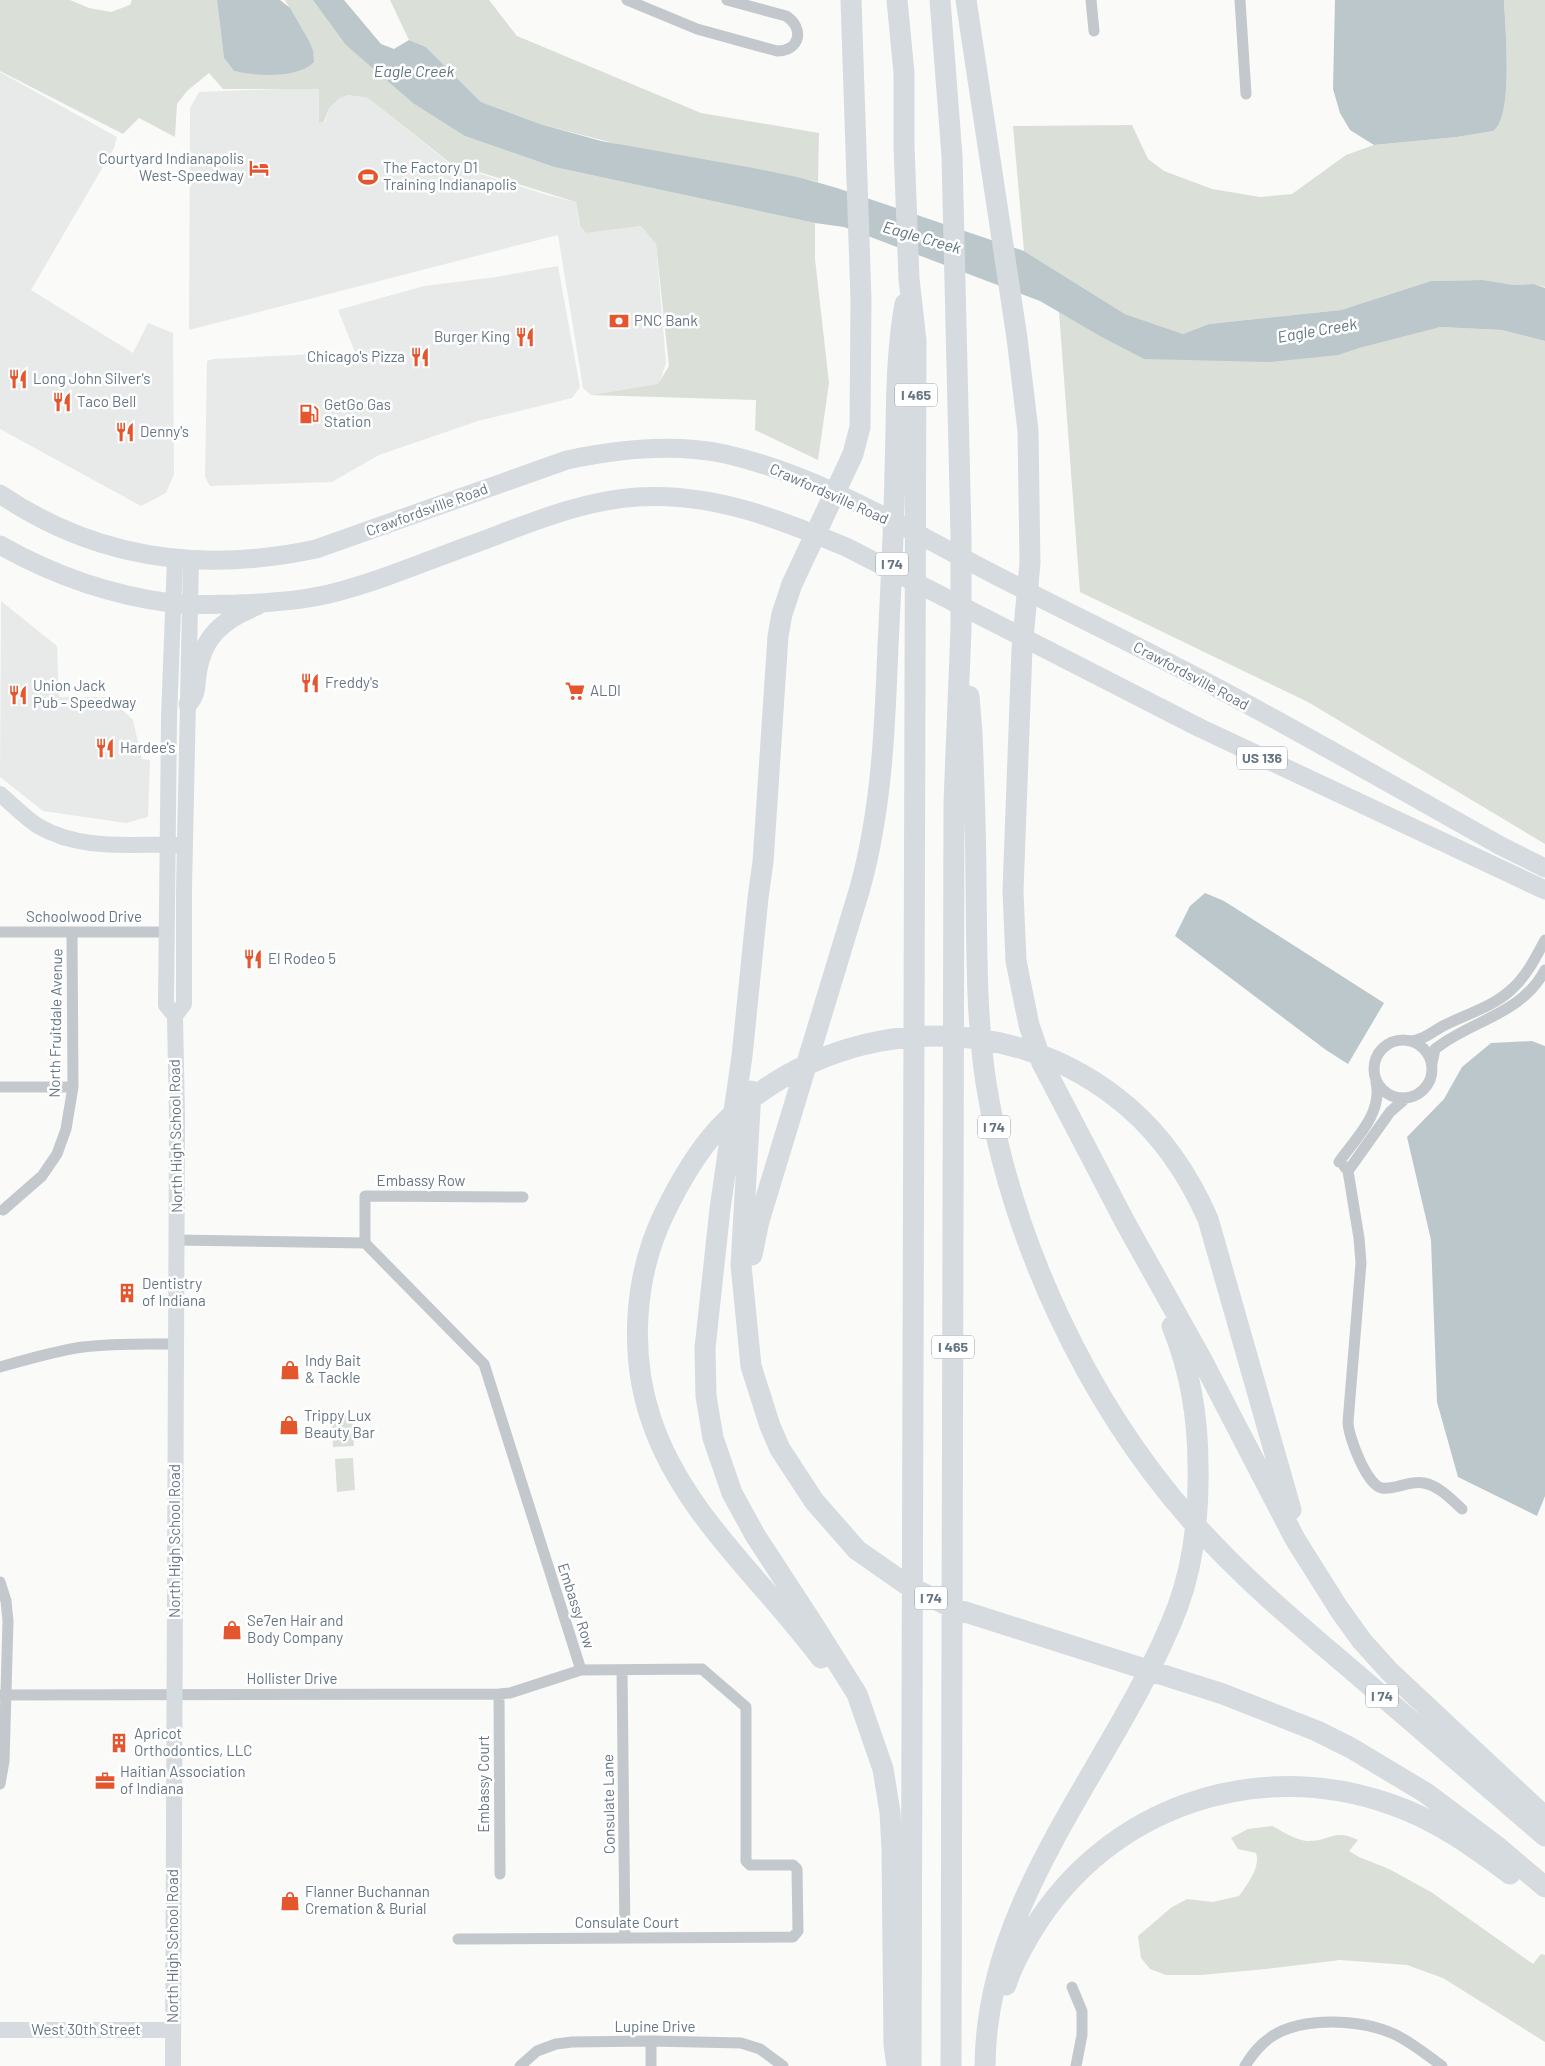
<svg xmlns="http://www.w3.org/2000/svg" width="1545" height="2066" viewBox="0 0 1545 2066" font-family="Barlow,sans-serif">
  <style>
    .built { fill: #e8e9e9 }
    .green { fill: #dadfd7 }
    .water { fill: #bbc7cb }
    .lines { fill: none; stroke-linecap: round; stroke-linejoin: round }
    .street { stroke: #c3c8cc; stroke-width: 11 }
    .secondary { stroke: #d6dbdf; stroke-width: 16 }
    .primary { stroke: #d6dbdf; stroke-width: 19 }
    .highway { stroke: #d6dbdf; stroke-width: 21 }
    .labels { text-anchor: middle; stroke-width: 5; stroke-linejoin: round; paint-order: stroke }
    .shield { fill: #fff; stroke: #939fa8; stroke-width: 1 }
    .shield-label { font-size: 14px; font-weight: bold; fill: #657683 }
    .poi-label { font-size: 15px; fill: #657683; stroke: #fff; text-anchor: start }
    .street-label { font-size: 15px; fill: #657683; stroke: #fff }
    .water-label { font-size: 16px; font-style: italic; fill: #60757c; stroke: #fff }
  </style>
  <rect width="100%" height="100%" fill="#fafaf8"/>
  <!-- built -->
  <path class="built" d="M 0,72 L 117,137 L 114,148 L 31,290 L 133,353 L 148,323 L 173,333 L 174,474 L 166,493 L 141,506 L 0,429 Z
    M 278,89 L 319,89 L 319,123 L 325,122 L 329,108 L 339,99 L 348,95 L 368,98 L 450,164 L 544,194 L 576,202 L 579,225 L 586,233 L 641,226 L 656,244 L 666,363 L 659,384 L 591,395 L 583,388 L 558,235 L 189,330 L 190,108 L 199,92 Z
    M 558,266 L 580,387 L 572,398 L 478,421 L 379,455 L 332,482 L 210,486 L 205,477 L 207,361 L 213,359 L 355,352 L 338,310 L 424,286 L 496,277 Z
    M 1,601 L 57,646 L 59,697 L 109,697 L 133,720 L 142,759 L 150,760 L 148,817 L 126,823 L 43,811 L 0,777 Z"/>
  <!-- green -->
  <path class="green" d="M 0,0 L 70,0 L 89,8 L 111,12 L 130,5 L 132,0 L 217,0 L 224,58 L 234,71 L 252,74 L 313,50 L 285,0 L 316,0 L 465,136 L 554,167 L 815,223 L 815,259 L 829,383 L 818,460 L 755,430 L 756,400 L 591,395 L 658,384 L 669,366 L 656,244 L 641,226 L 586,233 L 580,226 L 576,202 L 450,163 L 368,98 L 348,95 L 339,99 L 329,108 L 324,122 L 319,123 L 319,89 L 223,89 L 209,73 L 187,91 L 177,104 L 175,137 L 139,118 L 123,134 L 0,71 Z
    M 390,0 L 489,0 L 517,36 L 701,113 L 819,133 L 818,182 L 802,178 L 632,148 L 540,124 L 481,102 L 426,47 L 409,40 Z
    M 1504,0 L 1545,0 L 1545,287 L 1534,284 L 1514,285 L 1483,280 L 1431,281 L 1341,310 L 1209,324 L 1183,334 L 1125,314 L 1024,251 L 1013,126 L 1132,125 L 1148,159 L 1164,171 L 1212,189 L 1260,197 L 1292,194 L 1346,155 L 1374,145 L 1457,137 L 1493,131 C 1514,118 1505,25 1504,0 Z
    M 1059,312 L 1144,359 L 1440,327 L 1502,330 L 1545,341 L 1545,844 L 1308,702 L 1080,592 Z
    M 352,1415 L 354,1446 L 333,1447 L 331,1417 Z
    M 353,1458 L 355,1490 L 337,1492 L 335,1459 Z
    M 1272,1826 C 1282,1831 1297,1841 1308,1841 C 1331,1841 1333,1828 1358,1840 L 1349,1851 L 1359,1857 L 1389,1869 L 1431,1892 L 1533,1964 L 1541,1954 L 1545,1955 L 1545,2042 L 1443,1978 L 1407,1965 L 1340,1960 L 1266,1969 L 1201,1975 L 1166,1975 L 1150,1969 L 1141,1958 L 1138,1936 L 1172,1907 L 1187,1899 L 1213,1902 L 1239,1896 C 1247,1885 1261,1867 1256,1853 L 1238,1849 L 1231,1838 L 1248,1829 Z"/>
  <!-- water -->
  <path class="water" d="M 217,0 L 280,0 L 290,8 L 309,41 L 313,50 L 314,62 C 298,79 255,76 234,71 L 224,58 Z
    M 313,0 L 344,0 L 381,44 L 394,49 L 409,40 L 426,47 L 481,102 L 540,124 L 601,141 L 753,168 L 802,178 L 837,188 L 1024,251 L 1125,314 L 1183,334 L 1209,324 L 1341,310 L 1431,281 L 1483,280 L 1514,285 L 1534,284 L 1545,288 L 1545,341 L 1502,330 L 1440,327 L 1359,348 L 1338,355 L 1270,362 L 1144,359 L 1100,336 L 1040,301 L 844,227 L 815,223 L 554,167 L 465,136 L 413,103 L 346,45 Z
    M 1335,0 L 1504,0 C 1505,25 1514,118 1493,131 L 1457,137 L 1374,145 L 1350,130 L 1340,113 L 1333,89 Z
    M 1205,893 L 1224,901 L 1384,1003 L 1348,1064 L 1326,1050 L 1175,936 L 1190,906 Z
    M 1532,1041 L 1545,1046 L 1545,1496 L 1537,1516 L 1458,1477 L 1437,1402 L 1431,1240 L 1407,1137 L 1444,1099 L 1462,1067 L 1491,1043 Z"/>
  <g class="lines">
    <!-- street -->
    <path class="street" d="M 627,0 L 697,29 L 777,51 C 800,51 805,28 786,16 L 727,0
      M 1091,0 L 1094,31
      M 1240,0 L 1246,94
      M 0,932 L 167,932
      M1374 1069a29 29 0 1 1 58 0a29 29 0 1 1-58 0Z
      M 1410,1041 C 1424,1040 1433,1031 1445,1025 C 1467,1014 1495,1006 1513,988 C 1527,975 1536,957 1545,940
      M 1432,1063 L 1435,1049 L 1442,1044 C 1478,1019 1523,1012 1545,970
      M 0,1087 L 73,1087
      M 1339,1162 C 1356,1138 1383,1113 1376,1082
      M 1344,1166 L 1348,1171 L 1359,1238 L 1361,1263 L 1348,1422 C 1348,1436 1367,1486 1382,1488 C 1396,1490 1409,1480 1424,1483 C 1439,1486 1451,1499 1462,1509
      M 1348,1171 L 1390,1112 L 1406,1098
      M 523,1197 L 365,1196 L 365,1243 L 484,1364 L 581,1670
      M 3,1210 L 42,1176 L 57,1154 L 66,1129 L 73,1087 L 72,932
      M 176,1240 L 365,1243
      M 0,1367 C 28,1359 55,1351 83,1347 C 114,1343 145,1344 176,1344
      M 0,1582 L 6,1601 L 8,1621 L 4,1761 L 0,1784
      M 622,1670 L 625,1938
      M 499,1694 L 500,1874
      M 0,1695 L 499,1694 L 510,1693 L 581,1670 L 702,1669 L 746,1707 L 746,1861 L 750,1865 L 793,1865 L 797,1869 L 798,1931 L 793,1937 L 458,1939
      M 1072,1987 L 1082,2011 L 1082,2035 L 1076,2066
      M 651,2041 L 651,2066
      M 520,2066 L 537,2051 L 556,2044 L 572,2042 L 651,2041 L 741,2043 L 760,2049 L 783,2066
      M 1245,2066 C 1252,2055 1259,2045 1271,2037 C 1302,2016 1360,2019 1394,2034 C 1411,2042 1427,2055 1442,2066"/>
    <!-- secondary -->
    <path class="secondary" d="M 175,559 L 169,718 L 166,1005 L 175,1016
      M 0,794 C 12,804 24,817 38,826 C 83,852 131,843 180,845
      M 0,2030 L 173,2030
      M 173,2066 L 177,1117 L 175,1016 L 184,1004 L 184,889 L 191,560"/>
    <!-- primary -->
    <path class="primary" d="M 0,494 C 97,560 204,573 316,549 L 567,460 C 618,449 673,443 725,454 C 823,476 914,534 1003,579 C 1075,616 1148,651 1219,689 C 1313,739 1406,793 1499,845 L 1545,868
      M 0,545 C 53,575 110,595 171,603 C 192,606 216,604 237,604 C 269,603 299,601 329,594 C 377,582 422,563 468,546 C 523,526 578,501 637,497 C 712,492 779,519 846,547 L 1200,728 L 1545,890
      M 188,704 C 196,696 196,686 197,675 C 202,637 222,620 257,606"/>
    <!-- highway -->
    <path class="highway" d="M 851,0 L 861,300 L 860,427 L 853,454 L 792,584 L 782,614 L 778,636 L 763,862 L 758,898 L 742,1056 L 720,1209 L 705,1348 L 706,1396 L 713,1438 L 732,1493 L 755,1535 L 813,1624 L 857,1694 L 883,1769 L 890,1812 L 892,1850 L 894,2044 L 897,2066
      M 897,0 L 904,73 L 904,146 L 909,279 L 916,341 L 911,2066
      M 940,0 L 952,156 L 961,535 L 961,629 L 954,802 L 951,2066
      M 966,0 L 1017,338 L 1028,431 L 1030,563 L 1022,649 L 1013,891 L 1016,961 L 1029,1025 L 1042,1063 L 1125,1222 L 1201,1358 L 1295,1539 L 1339,1609 L 1362,1641 L 1390,1672 L 1545,1817
      M 969,696 L 972,733 C 974,784 976,834 976,885 C 977,951 976,1017 986,1083 C 1011,1239 1086,1401 1191,1520 C 1242,1578 1301,1627 1360,1677 C 1422,1730 1483,1783 1545,1836
      M 751,1091 L 741,1265 L 751,1366 L 770,1426 L 780,1449 L 814,1501 L 857,1550 L 910,1587 L 953,1608 L 1223,1694 L 1317,1731 L 1351,1748 L 1426,1793 L 1499,1848 L 1545,1887
      M 752,1255 L 759,1221 L 860,888 C 882,808 885,727 888,645 C 891,587 894,529 895,470 C 897,415 895,359 905,304
      M 821,1658 C 763,1580 682,1513 651,1419 C 629,1354 634,1276 664,1214 C 679,1183 696,1153 719,1128 C 827,1015 1009,1004 1128,1107 C 1163,1137 1189,1176 1208,1219 L 1291,1510
      M 1006,1985 C 1012,1965 1023,1946 1034,1928 C 1109,1807 1256,1757 1390,1804 C 1435,1819 1472,1846 1510,1874
      M 985,2066 C 986,1892 1119,1761 1178,1606 C 1194,1562 1199,1512 1198,1466 C 1198,1419 1190,1370 1172,1326"/>
  </g>
  <!-- icons -->
  <defs>
    <symbol id="hotel-bare" viewBox="-9 -9 18 18"><path d="M-6-4.5h1.5V1H6V5H4.5V3h-9V5H-6ZM-4 0a1.8 1.8 0 1 1 3.6 0ZM.5 0V-2.5h3Q6-2.5 6 0Z" fill="#e4572e" stroke="#fff" stroke-width="2.5" paint-order="stroke"/></symbol>
    <symbol id="stadium-bare" viewBox="-9 -9 18 18"><path d="M0-5a6.5 5 0 1 0 0 10a6.5 5 0 1 0 0-10ZM-3.5-1.8h7v3.6h-7Z" fill="#e4572e" stroke="#fff" stroke-width="2.5" paint-order="stroke"/></symbol>
    <symbol id="bank-bare" viewBox="-9 -9 18 18"><path d="M-6-4H6V4H-6ZM0-2.3a2.3 2.3 0 1 0 0 4.6a2.3 2.3 0 1 0 0-4.6Z" fill="#e4572e" stroke="#fff" stroke-width="2.5" paint-order="stroke"/></symbol>
    <symbol id="restaurant-bare" viewBox="-9 -9 18 18"><path d="M-5-6h1v4h1v-4h1v4h1v-4h1v5L-1.5 .5V6h-2V.5L-5-1ZM5-6V6H3V1.5H1.5Q1.5-4 5-6Z" fill="#e4572e" stroke="#fff" stroke-width="2.5" paint-order="stroke"/></symbol>
    <symbol id="fuel-bare" viewBox="-9 -9 18 18"><path d="M-5.5-6h7V0h2V4h1.3V-2.5L3-4.5l.8-.8L6-3V5H2.5V1h-1V6h-7ZM-4.2-4.7v3.2H.2V-4.7Z" fill="#e4572e" stroke="#fff" stroke-width="2.5" paint-order="stroke"/></symbol>
    <symbol id="supermarket-bare" viewBox="-9 -9 18 18"><path d="M-6-5.5h2.5l.6 2H6L4.5 2H-2.5L-4.4-4H-6ZM-1.5 3.2a1.3 1.3 0 1 0 .1 0ZM3 3.2a1.3 1.3 0 1 0 .1 0Z" fill="#e4572e" stroke="#fff" stroke-width="2.5" paint-order="stroke"/></symbol>
    <symbol id="building-bare" viewBox="-9 -9 18 18"><path d="M-4-6H4V6H1V3H-1V6H-4ZM-2.5-4.3h1.7v1.8h-1.7ZM.8-4.3h1.7v1.8H.8ZM-2.5-1h1.7V.8h-1.7ZM.8-1h1.7V.8H.8Z" fill="#e4572e" stroke="#fff" stroke-width="2.5" paint-order="stroke"/></symbol>
    <symbol id="shop-bare" viewBox="-9 -9 18 18"><path d="M-5-2.5h2.3a2.7 3.5 0 0 1 5.4 0H5L5.5 6h-11ZM-1.5-2.5h3a1.5 2.3 0 0 0-3 0Z" fill="#e4572e" stroke="#fff" stroke-width="2.5" paint-order="stroke"/></symbol>
    <symbol id="office-bare" viewBox="-9 -9 18 18"><path d="M-6-3h4V-5.5h4V-3h4V5H-6ZM-1-4.5V-3h2v-1.5ZM-6 0V1H6V0Z" fill="#e4572e" stroke="#fff" stroke-width="2.5" paint-order="stroke"/></symbol>
  </defs>
  <g fill-rule="evenodd">
    <use href="#hotel-bare" x="245" y="154" width="28" height="28"/>
    <use href="#stadium-bare" x="354" y="163" width="28" height="28"/>
    <use href="#bank-bare" x="605" y="307" width="28" height="28"/>
    <use href="#restaurant-bare" x="511" y="323" width="28" height="28"/>
    <use href="#restaurant-bare" x="406" y="343" width="28" height="28"/>
    <use href="#restaurant-bare" x="4" y="365" width="28" height="28"/>
    <use href="#restaurant-bare" x="48" y="388" width="28" height="28"/>
    <use href="#fuel-bare" x="295" y="400" width="28" height="28"/>
    <use href="#restaurant-bare" x="111" y="418" width="28" height="28"/>
    <use href="#restaurant-bare" x="296" y="669" width="28" height="28"/>
    <use href="#supermarket-bare" x="561" y="677" width="28" height="28"/>
    <use href="#restaurant-bare" x="4" y="681" width="28" height="28"/>
    <use href="#restaurant-bare" x="91" y="734" width="28" height="28"/>
    <use href="#restaurant-bare" x="239" y="945" width="28" height="28"/>
    <use href="#building-bare" x="113" y="1279" width="28" height="28"/>
    <use href="#shop-bare" x="276" y="1356" width="28" height="28"/>
    <use href="#shop-bare" x="275" y="1411" width="28" height="28"/>
    <use href="#shop-bare" x="218" y="1616" width="28" height="28"/>
    <use href="#building-bare" x="105" y="1729" width="28" height="28"/>
    <use href="#office-bare" x="91" y="1767" width="28" height="28"/>
    <use href="#shop-bare" x="276" y="1887" width="28" height="28"/>
  </g>
  <g class="labels">
    <!-- shield labels -->
    <g class="shield">
      <rect x="895" y="383.5" width="42" height="23" rx="4"/>
      <rect x="876" y="552.5" width="32" height="23" rx="4"/>
      <rect x="1237" y="746.5" width="50" height="23" rx="4"/>
      <rect x="978" y="1115.5" width="32" height="23" rx="4"/>
      <rect x="932" y="1335.5" width="42" height="23" rx="4"/>
      <rect x="915" y="1586.5" width="32" height="23" rx="4"/>
      <rect x="1366" y="1684.5" width="32" height="23" rx="4"/>
    </g>
    <g class="shield-label">
      <text x="916" y="400">I 465</text>
      <text x="892" y="569">I 74</text>
      <text x="1262" y="763">US 136</text>
      <text x="994" y="1132">I 74</text>
      <text x="953" y="1352">I 465</text>
      <text x="931" y="1603">I 74</text>
      <text x="1382" y="1701">I 74</text>
    </g>
    <!-- poi labels -->
    <g class="poi-label">
      <text x="244" y="164" text-anchor="end">Courtyard Indianapolis<tspan x="244" dy="17">West-Speedway</tspan></text>
      <text x="383" y="173">The Factory D1<tspan x="383" dy="17">Training Indianapolis</tspan></text>
      <text x="634" y="326">PNC Bank</text>
      <text x="510" y="342" text-anchor="end">Burger King</text>
      <text x="405" y="362" text-anchor="end">Chicago's Pizza</text>
      <text x="33" y="384">Long John Silver's</text>
      <text x="77" y="407">Taco Bell</text>
      <text x="324" y="410">GetGo Gas<tspan x="324" dy="17">Station</tspan></text>
      <text x="140" y="437">Denny's</text>
      <text x="325" y="688">Freddy's</text>
      <text x="33" y="691">Union Jack<tspan x="33" dy="17">Pub - Speedway</tspan></text>
      <text x="590" y="696">ALDI</text>
      <text x="120" y="753">Hardee's</text>
      <text x="268" y="964">El Rodeo 5</text>
      <text x="142" y="1289">Dentistry<tspan x="142" dy="17">of Indiana</tspan></text>
      <text x="305" y="1366">Indy Bait<tspan x="305" dy="17">&amp; Tackle</tspan></text>
      <text x="304" y="1421">Trippy Lux<tspan x="304" dy="17">Beauty Bar</tspan></text>
      <text x="247" y="1626">Se7en Hair and<tspan x="247" dy="17">Body Company</tspan></text>
      <text x="134" y="1739">Apricot<tspan x="134" dy="17">Orthodontics, LLC</tspan></text>
      <text x="120" y="1777">Haitian Association<tspan x="120" dy="17">of Indiana</tspan></text>
      <text x="305" y="1897">Flanner Buchannan<tspan x="305" dy="17">Cremation &amp; Burial</tspan></text>
    </g>
    <!-- street labels -->
    <g class="street-label">
      <text transform="translate(829 494) rotate(24)" y="5">Crawfordsville Road</text>
      <text transform="translate(427 510) rotate(-20)" y="5">Crawfordsville Road</text>
      <text transform="translate(1191 676) rotate(28)" y="5">Crawfordsville Road</text>
      <text x="84" y="922">Schoolwood Drive</text>
      <text transform="translate(56 1023) rotate(-89)" y="5">North Fruitdale Avenue</text>
      <text transform="translate(176 1136) rotate(-91)" y="5">North High School Road</text>
      <text x="421" y="1186">Embassy Row</text>
      <text transform="translate(175 1541) rotate(-90)" y="5">North High School Road</text>
      <text transform="translate(576 1606) rotate(72)" y="5">Embassy Row</text>
      <text x="292" y="1684">Hollister Drive</text>
      <text transform="translate(484 1784) rotate(-90)" y="5">Embassy Court</text>
      <text transform="translate(609 1804) rotate(-91)" y="5">Consulate Lane</text>
      <text x="627" y="1928">Consulate Court</text>
      <text transform="translate(173 1946) rotate(-90)" y="5">North High School Road</text>
      <text x="655" y="2032">Lupine Drive</text>
      <text x="86" y="2035">West 30th Street</text>
    </g>
    <!-- water labels -->
    <g class="water-label">
      <text x="414" y="77">Eagle Creek</text>
      <text transform="translate(922 237) rotate(16)" y="6">Eagle Creek</text>
      <text transform="translate(1317 330) rotate(-10)" y="6">Eagle Creek</text>
    </g>
  </g>
</svg>
